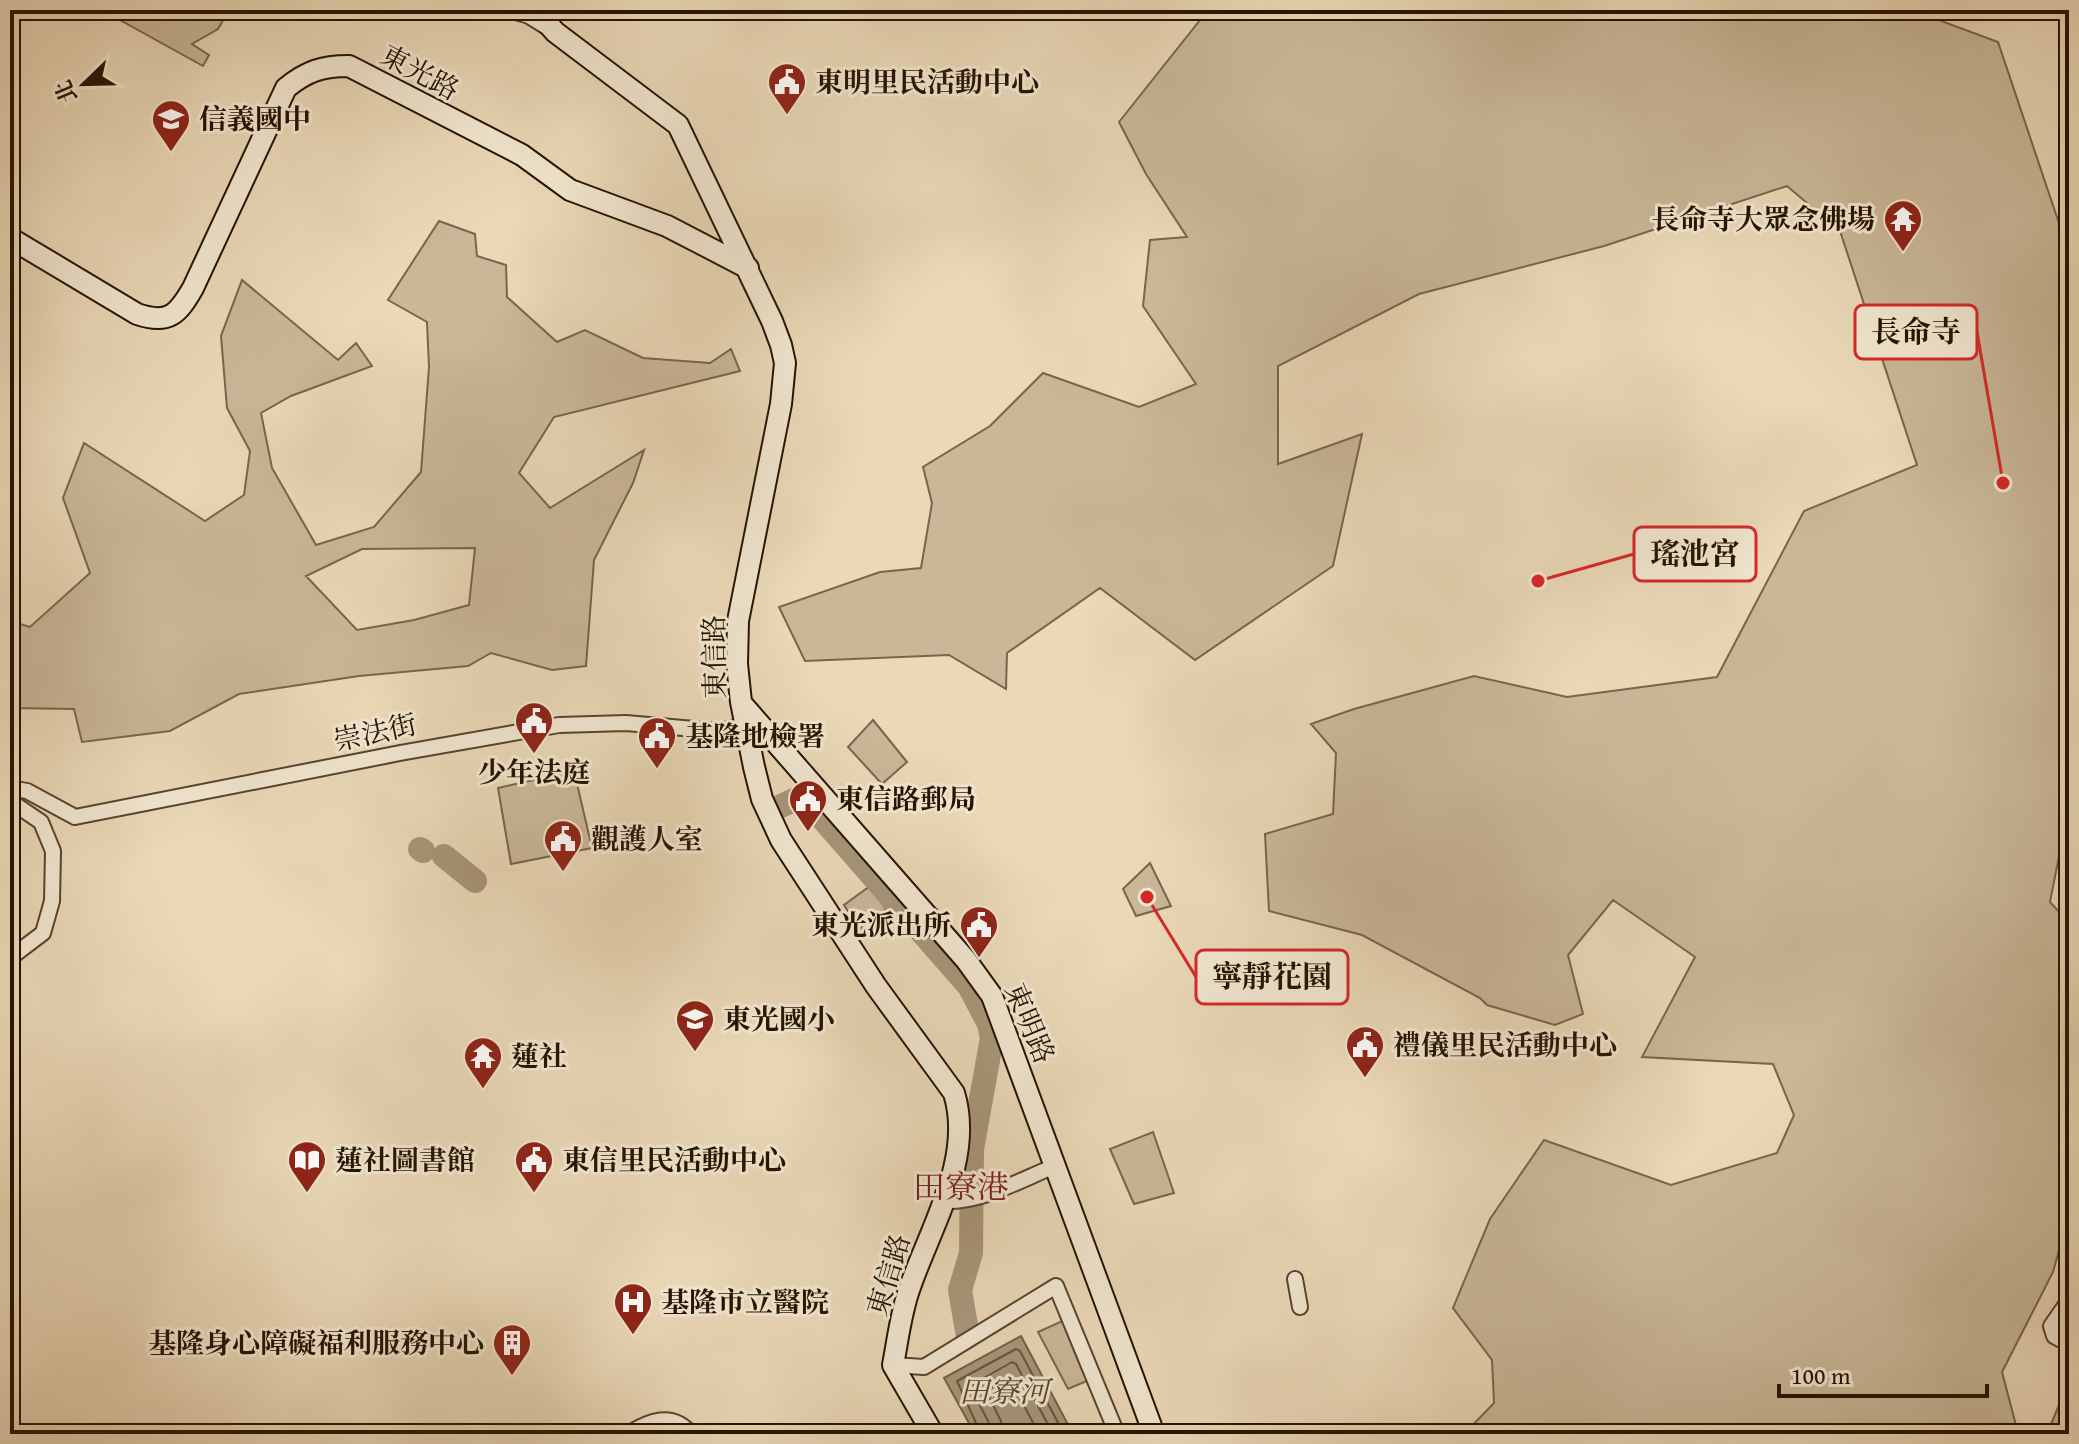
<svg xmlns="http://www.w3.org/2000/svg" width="2079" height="1444" viewBox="0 0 2079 1444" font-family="'Gentium Book Plus','Noto Serif TC',serif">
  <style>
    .green { fill: #c9b798; stroke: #77654c; stroke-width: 2; fill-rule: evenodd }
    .water { fill: #a79579; stroke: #736149; stroke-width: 2 }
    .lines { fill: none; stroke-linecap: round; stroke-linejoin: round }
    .shore { stroke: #66543c; stroke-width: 2 }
    .river { stroke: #a79579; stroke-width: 24 }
    .street-casing { stroke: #56442e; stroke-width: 18 }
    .secondary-casing { stroke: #251300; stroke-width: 24 }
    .street { stroke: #f1e6d0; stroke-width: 14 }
    .secondary { stroke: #f1e6d0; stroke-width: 20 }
    .labels { text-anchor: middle; stroke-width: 6; stroke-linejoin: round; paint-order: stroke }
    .street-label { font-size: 28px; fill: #251300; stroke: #f1e6d0 }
    .poi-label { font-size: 28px; font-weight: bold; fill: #251300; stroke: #f1e6d0; text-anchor: start }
    .water-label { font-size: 30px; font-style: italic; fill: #594730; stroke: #f1e6d0 }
    .quarter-label { font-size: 32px; fill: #7a1f14; stroke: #f1e6d0 }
    .leader { fill: none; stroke: #d62828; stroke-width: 3 }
    .callout-dot { fill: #d62828; stroke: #f1e6d0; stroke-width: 3 }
    .callout { fill: #f1e6d0; stroke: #d62828; stroke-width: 3 }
    .callout-label { font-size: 30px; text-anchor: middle; font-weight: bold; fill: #251300 }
  </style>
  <rect width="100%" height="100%" fill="#ead8b7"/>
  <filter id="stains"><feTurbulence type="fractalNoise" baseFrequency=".0025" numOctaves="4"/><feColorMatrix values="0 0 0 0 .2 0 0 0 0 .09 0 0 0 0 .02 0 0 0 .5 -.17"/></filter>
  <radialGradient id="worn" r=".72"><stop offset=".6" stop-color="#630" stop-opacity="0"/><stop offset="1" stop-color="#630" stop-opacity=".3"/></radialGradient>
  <!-- green -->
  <path class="green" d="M 102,10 L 229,10 L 218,29 L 192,44 L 209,55 L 203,66 Z
    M 1208,10 L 1912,10 L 1998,42 L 2069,253 L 2069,806 L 2050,902 L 2069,923 L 2069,1214 L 2053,1272 L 2002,1372 L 2017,1429 L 2028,1434 L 1464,1434 L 1494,1403 L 1492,1360 L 1453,1308 L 1490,1219 L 1544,1140 L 1671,1185 L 1777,1153 L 1794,1115 L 1773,1064 L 1642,1057 L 1695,957 L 1613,900 L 1568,955 L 1583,1014 L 1555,1025 L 1487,1005 L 1480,998 L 1362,935 L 1269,911 L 1265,834 L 1333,814 L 1336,753 L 1311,724 L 1354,709 L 1474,676 L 1567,697 L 1717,677 L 1804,511 L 1917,465 L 1840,231 L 1787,186 L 1604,246 L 1419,294 L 1278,366 L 1278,464 L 1362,434 L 1333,566 L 1195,660 L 1100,588 L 1007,653 L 1006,689 L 949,655 L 805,661 L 779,607 L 880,572 L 921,568 L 932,503 L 923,467 L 990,426 L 1043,373 L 1139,407 L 1196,384 L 1143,306 L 1150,240 L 1187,237 L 1146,174 L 1119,122 Z
    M 439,221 L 475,234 L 477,256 L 506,265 L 507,297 L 557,342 L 585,330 L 643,358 L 710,363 L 731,349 L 740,371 L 554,417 L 519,473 L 550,508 L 644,450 L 633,483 L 594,560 L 586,666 L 552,670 L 491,653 L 468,666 L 359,676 L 239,694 L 170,731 L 82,742 L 74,709 L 10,708 L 10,621 L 30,627 L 90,573 L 63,498 L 84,443 L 205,521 L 244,495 L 250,451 L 227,408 L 221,336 L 242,280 L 338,360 L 356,343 L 372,366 L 291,396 L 261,413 L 272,468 L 316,545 L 374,527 L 421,472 L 429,367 L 427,322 L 388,300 ZM 475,548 L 469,605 L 414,620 L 357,630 L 306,576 L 362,549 Z
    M 873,720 L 907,762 L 882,784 L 848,747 Z
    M 574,771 L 592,848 L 511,864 L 498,788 Z
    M 1150,863 L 1171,906 L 1136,916 L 1123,889 Z
    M 870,886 L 886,909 L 860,929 L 844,905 Z
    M 1153,1132 L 1174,1193 L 1134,1204 L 1110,1149 Z
    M 1069,1318 L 1094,1378 L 1068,1389 L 1038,1332 Z
    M 2069,1381 L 2069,1434 L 2047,1434 Z"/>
  <!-- water -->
  <path class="water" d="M 1021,1336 L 1073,1434 L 975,1434 L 944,1378 Z"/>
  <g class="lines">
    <!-- shore -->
    <path class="shore" d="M 981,1434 L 957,1381 L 1016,1349 L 1020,1351 L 1064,1434
      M 991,1434 L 989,1423 L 970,1386 L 1012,1362 L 1016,1364 L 1053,1434
      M 1003,1434 L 1001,1421 L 986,1391 L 1007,1378 L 1011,1381 L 1039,1434"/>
    <!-- river -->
    <path class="river" d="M 779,807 L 798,798 L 808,802 L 969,986 L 989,1024 L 992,1038 L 972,1149 L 971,1253 L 960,1290 L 968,1337
      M 420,849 L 423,851
      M 444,856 L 475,881"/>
    <defs>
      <path id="street" d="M 509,10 L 529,16 L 545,26
        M 10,788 L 27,791 L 75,817 L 400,753 L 559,725 L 626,723 L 717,731 L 753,725
        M 10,801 L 41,822 L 53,851 L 52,901 L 43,933 L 10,958
        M 943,1201 C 981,1203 1020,1180 1055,1166
        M 1295,1279 L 1300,1307
        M 2069,1300 L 2051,1326 L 2054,1336 L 2069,1344
        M 893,1365 L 924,1367 L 1056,1286 L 1117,1434
        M 628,1434 C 649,1421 672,1411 691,1434"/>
      <path id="secondary" d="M 536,10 L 555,32 L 678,125 L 772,321 L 781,345 L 785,363 L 781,404 L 738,621 L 737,664 L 741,702 L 754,767 L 762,799 L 781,840 L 876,986 L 954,1093 C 974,1158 931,1226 910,1287 C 901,1311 898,1339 893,1365 L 933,1434
        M 10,238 L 137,314 C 169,325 178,314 193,288 L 286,88 C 307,71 322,66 349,66 L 522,155 L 570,190 L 667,226 L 748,268
        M 742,704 L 966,960 L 992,996 L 1154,1434"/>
    </defs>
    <!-- street casing -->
    <use href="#street" class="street-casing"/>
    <!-- secondary casing -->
    <use href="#secondary" class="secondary-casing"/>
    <!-- street -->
    <use href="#street" class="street"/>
    <!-- secondary -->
    <use href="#secondary" class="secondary"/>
  </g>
  <!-- icons -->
  <defs>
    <symbol id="civic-pin" viewBox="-11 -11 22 30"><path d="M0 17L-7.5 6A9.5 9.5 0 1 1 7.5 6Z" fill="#8f2418" stroke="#f1e6d0"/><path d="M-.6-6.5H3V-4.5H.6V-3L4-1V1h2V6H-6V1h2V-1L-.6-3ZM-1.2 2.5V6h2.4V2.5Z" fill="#fff"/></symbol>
    <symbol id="school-pin" viewBox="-11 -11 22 30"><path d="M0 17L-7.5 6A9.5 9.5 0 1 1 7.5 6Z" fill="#8f2418" stroke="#f1e6d0"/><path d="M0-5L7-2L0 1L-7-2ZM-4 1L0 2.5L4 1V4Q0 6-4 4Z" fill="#fff"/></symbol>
    <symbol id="temple-pin" viewBox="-11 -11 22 30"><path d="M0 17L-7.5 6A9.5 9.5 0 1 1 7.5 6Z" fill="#8f2418" stroke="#f1e6d0"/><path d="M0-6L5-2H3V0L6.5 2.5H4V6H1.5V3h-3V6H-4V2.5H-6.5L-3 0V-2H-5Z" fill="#fff"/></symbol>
    <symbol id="library-pin" viewBox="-11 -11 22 30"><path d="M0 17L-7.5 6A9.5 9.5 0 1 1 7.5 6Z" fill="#8f2418" stroke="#f1e6d0"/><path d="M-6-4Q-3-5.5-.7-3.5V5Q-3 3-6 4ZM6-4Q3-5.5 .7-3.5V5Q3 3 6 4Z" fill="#fff"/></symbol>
    <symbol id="hospital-pin" viewBox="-11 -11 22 30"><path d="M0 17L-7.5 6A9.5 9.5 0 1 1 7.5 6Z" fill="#8f2418" stroke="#f1e6d0"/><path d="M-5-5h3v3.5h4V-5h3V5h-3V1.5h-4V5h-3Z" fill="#fff"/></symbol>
    <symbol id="building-pin" viewBox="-11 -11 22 30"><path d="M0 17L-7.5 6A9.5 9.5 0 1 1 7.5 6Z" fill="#8f2418" stroke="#f1e6d0"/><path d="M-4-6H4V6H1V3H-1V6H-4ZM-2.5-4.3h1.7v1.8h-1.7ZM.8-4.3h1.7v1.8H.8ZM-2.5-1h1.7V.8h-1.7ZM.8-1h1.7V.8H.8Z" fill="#fff"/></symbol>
  </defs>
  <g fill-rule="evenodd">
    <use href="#civic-pin" x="765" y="60" width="44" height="60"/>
    <use href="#school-pin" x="149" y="97" width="44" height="60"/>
    <use href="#temple-pin" x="1881" y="197" width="44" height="60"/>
    <use href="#civic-pin" x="512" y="699" width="44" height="60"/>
    <use href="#civic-pin" x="635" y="714" width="44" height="60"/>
    <use href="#civic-pin" x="786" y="777" width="44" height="60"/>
    <use href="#civic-pin" x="541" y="817" width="44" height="60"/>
    <use href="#civic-pin" x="957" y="903" width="44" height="60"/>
    <use href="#school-pin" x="673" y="997" width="44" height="60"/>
    <use href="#civic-pin" x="1343" y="1023" width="44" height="60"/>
    <use href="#temple-pin" x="461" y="1034" width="44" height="60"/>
    <use href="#library-pin" x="285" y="1138" width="44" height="60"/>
    <use href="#civic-pin" x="512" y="1138" width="44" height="60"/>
    <use href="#hospital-pin" x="611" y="1280" width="44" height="60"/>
    <use href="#building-pin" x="490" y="1321" width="44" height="60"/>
  </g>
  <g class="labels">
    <!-- street labels -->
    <g class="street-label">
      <text transform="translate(420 72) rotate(28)" y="10">東光路</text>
      <text transform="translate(714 657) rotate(-91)" y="10">東信路</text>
      <text transform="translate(375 732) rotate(-12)" y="10">崇法街</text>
      <text transform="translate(1030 1023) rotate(67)" y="10">東明路</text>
      <text transform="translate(888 1275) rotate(-73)" y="10">東信路</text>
    </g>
    <!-- poi labels -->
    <g class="poi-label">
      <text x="815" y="92">東明里民活動中心</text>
      <text x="199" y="129">信義國中</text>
      <text x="1875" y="229" text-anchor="end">長命寺大眾念佛場</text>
      <text x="685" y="746">基隆地檢署</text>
      <text x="534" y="782" text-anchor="middle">少年法庭</text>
      <text x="836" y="809">東信路郵局</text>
      <text x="591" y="849">觀護人室</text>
      <text x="951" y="935" text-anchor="end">東光派出所</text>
      <text x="723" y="1029">東光國小</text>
      <text x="1393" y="1055">禮儀里民活動中心</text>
      <text x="511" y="1066">蓮社</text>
      <text x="335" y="1170">蓮社圖書館</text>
      <text x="562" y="1170">東信里民活動中心</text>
      <text x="661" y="1312">基隆市立醫院</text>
      <text x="484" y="1353" text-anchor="end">基隆身心障礙福利服務中心</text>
    </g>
    <!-- water labels -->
    <g class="water-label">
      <text x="1004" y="1402">田寮河</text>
    </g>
    <!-- quarter labels -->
    <g class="quarter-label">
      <text x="961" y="1198">田寮港</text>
    </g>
  </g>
  <!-- callouts -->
  <path class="leader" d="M2003 483L1977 332M1538 581L1634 554M1147 897L1196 977"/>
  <g class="callout-dot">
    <circle cx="2003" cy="483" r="8"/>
    <circle cx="1538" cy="581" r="8"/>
    <circle cx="1147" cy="897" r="8"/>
  </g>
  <g class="callout">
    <rect x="1855" y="305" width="122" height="54" rx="8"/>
    <rect x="1634" y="527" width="122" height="54" rx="8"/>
    <rect x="1196" y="950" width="152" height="54" rx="8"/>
  </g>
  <g class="callout-label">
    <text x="1916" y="342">長命寺</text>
    <text x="1695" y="564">瑤池宮</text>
    <text x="1272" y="987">寧靜花園</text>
  </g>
  <!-- margin -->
  <rect width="2079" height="1444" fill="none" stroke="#ead8b7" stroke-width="40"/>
  <rect x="12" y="12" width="2055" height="1420" fill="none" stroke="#251300" stroke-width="4"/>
  <rect x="20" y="20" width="2039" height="1404" fill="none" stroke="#251300" stroke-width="2"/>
  <!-- north arrow -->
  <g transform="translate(84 84) rotate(247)" stroke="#f1e6d0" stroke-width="6" paint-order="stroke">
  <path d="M0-6L14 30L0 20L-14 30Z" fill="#251300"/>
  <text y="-12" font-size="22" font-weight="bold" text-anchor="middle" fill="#251300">北</text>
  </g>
  <!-- scale -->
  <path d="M1779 1384v12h208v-12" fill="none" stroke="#251300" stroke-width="4"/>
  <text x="1791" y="1384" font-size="24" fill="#251300" stroke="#f1e6d0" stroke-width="6" paint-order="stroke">100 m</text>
  <rect width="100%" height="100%" filter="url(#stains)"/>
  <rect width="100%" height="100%" fill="url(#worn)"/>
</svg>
